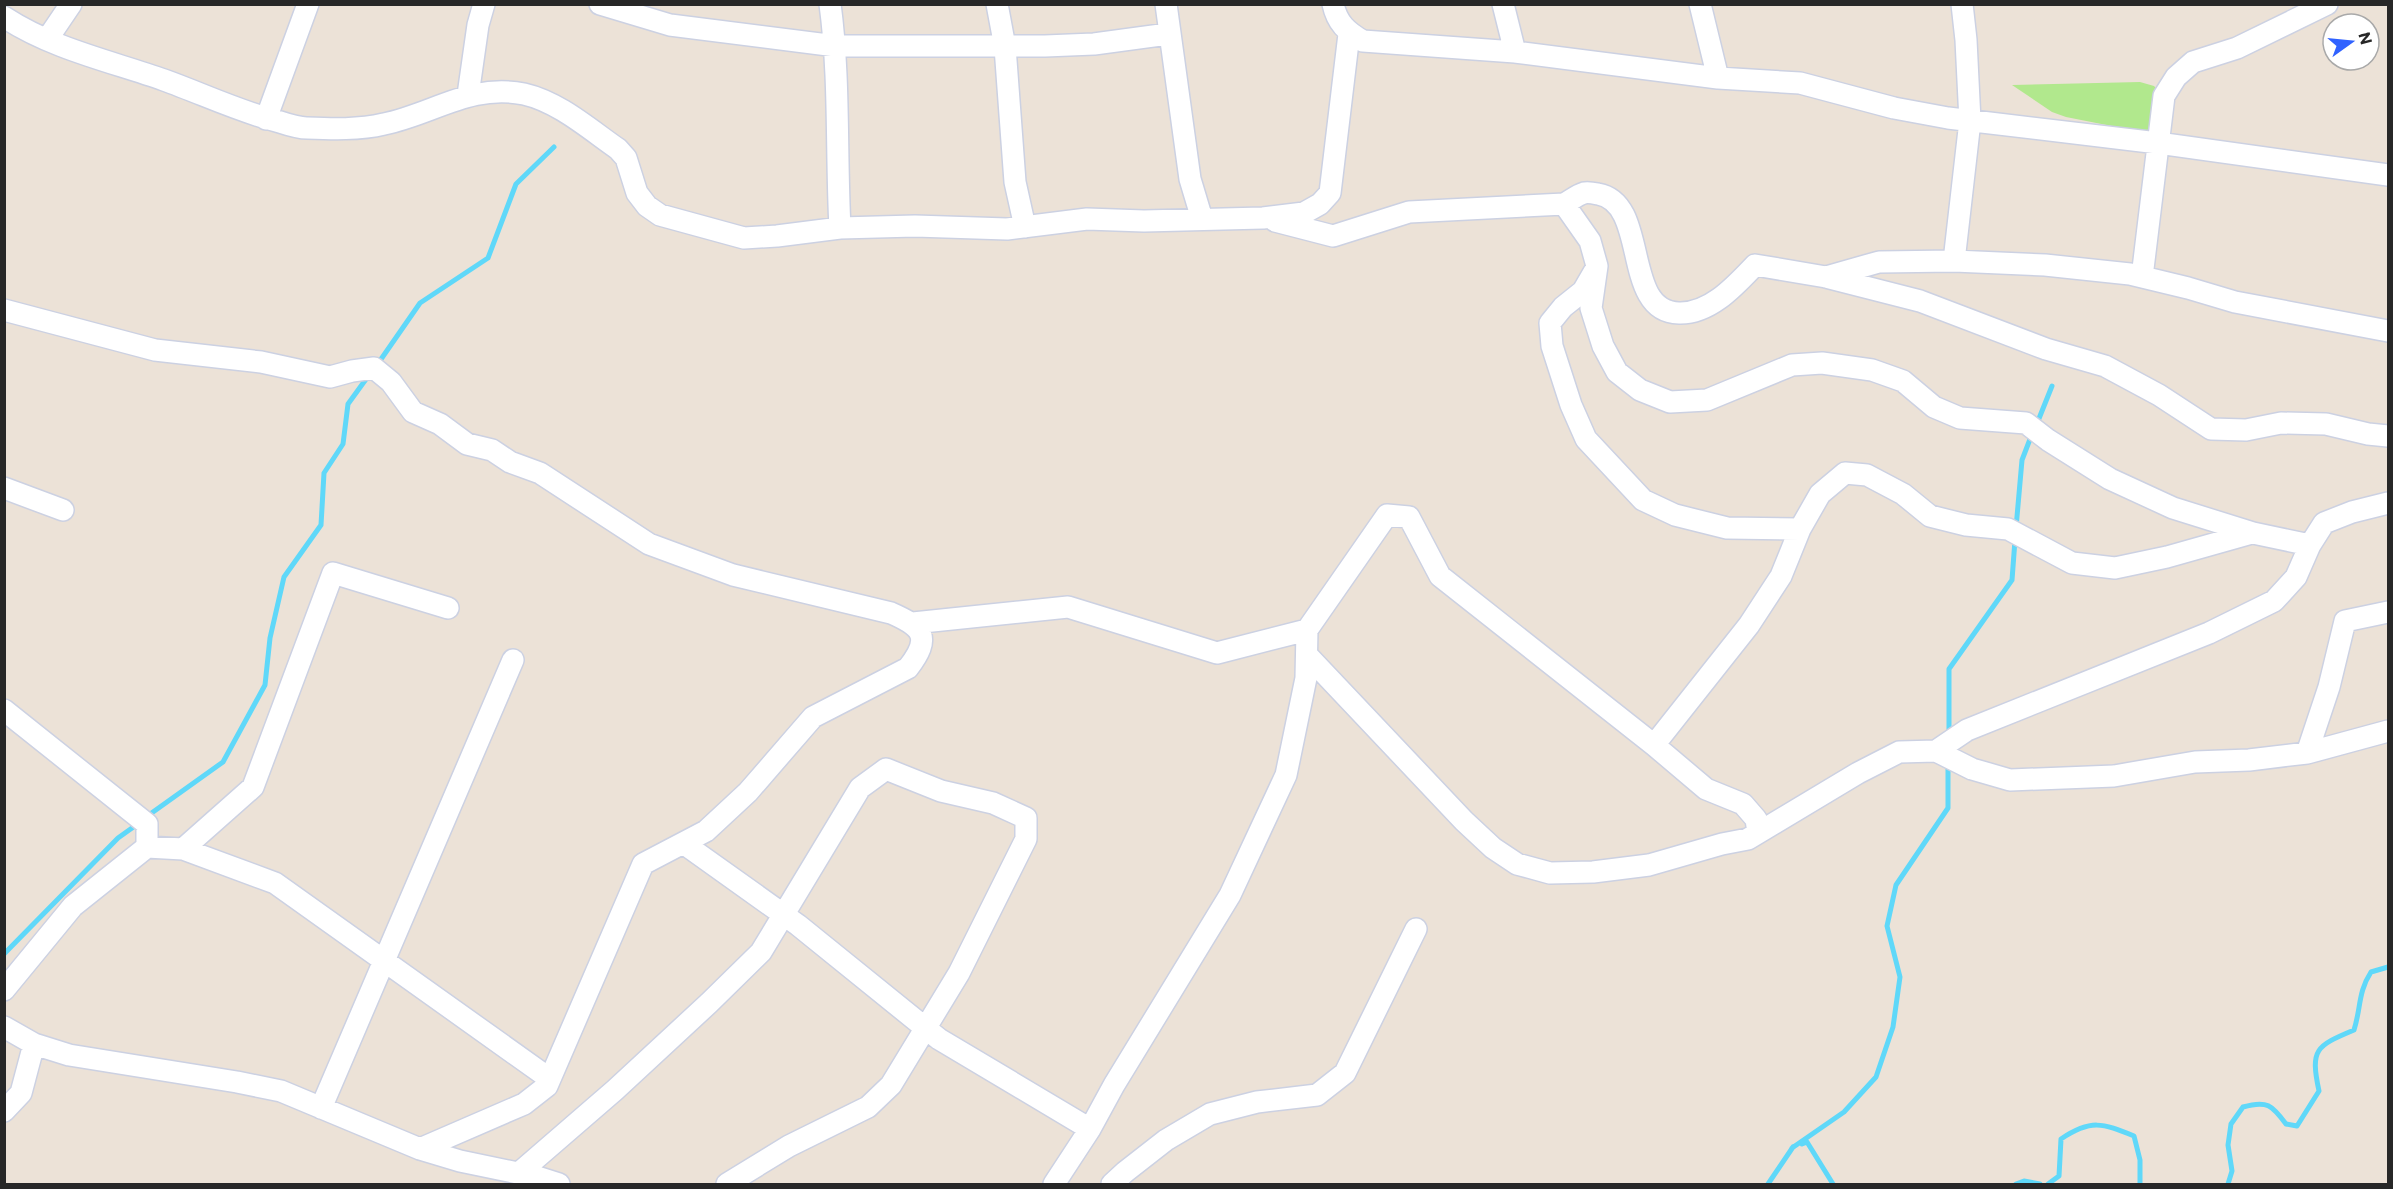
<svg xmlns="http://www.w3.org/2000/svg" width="2393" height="1189" viewBox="0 0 2393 1189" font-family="Commissioner,sans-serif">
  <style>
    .grass { fill: #b1e88d }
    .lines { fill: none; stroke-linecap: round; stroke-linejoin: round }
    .stream { stroke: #5fd8f9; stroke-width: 5 }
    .minor-casing { stroke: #ccd1e2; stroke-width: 24 }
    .minor { stroke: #fff; stroke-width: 21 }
  </style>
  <rect width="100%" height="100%" fill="#ece2d7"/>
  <!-- grass -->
  <path class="grass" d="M 2140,82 L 2154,86 L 2158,90 L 2167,123 L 2147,133 L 2066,117 L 2052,112 L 2012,85 Z"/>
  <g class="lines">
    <!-- stream -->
    <path class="stream" d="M 377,365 L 420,303 L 488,258 L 516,184 L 554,147
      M 2036,426 L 2052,386
      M 2016,528 L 2022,460 L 2032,434
      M 1949,736 L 1949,669 L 2012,580 L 2015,540
      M 146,817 L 223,762 L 265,685 L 270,638 L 284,577 L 321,525 L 324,473 L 343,444 L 348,404 L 369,375
      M 4,954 L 118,838 L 139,823
      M 1802,1144 L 1807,1142 L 1833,1184
      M 1792,1148 L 1844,1112 L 1876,1077 L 1893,1027 L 1900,977 L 1887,926 L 1896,885 L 1948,808 L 1948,763
      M 1768,1184 L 1793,1147
      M 2016,1184 L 2024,1181 L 2040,1184
      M 2048,1184 L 2059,1176 L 2061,1139 C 2091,1119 2102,1123 2134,1136 L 2140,1160 L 2140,1184
      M 2228,1184 L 2232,1171 L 2228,1145 L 2231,1124 L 2243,1107 C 2267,1100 2272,1105 2286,1124 L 2297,1126 L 2319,1091 C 2310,1049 2316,1046 2354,1030 C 2361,1008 2358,992 2371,972 L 2388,967"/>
    <defs>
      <path id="minor" d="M 600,4 L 670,25 L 836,46 L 1045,46 L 1094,44 L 1168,34
        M 830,4 C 840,78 836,154 840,228
        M 997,4 L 1005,47 L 1015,182 L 1025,227
        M 1166,4 L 1190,179 L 1202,219
        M 1333,4 C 1337,23 1347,32 1363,41 L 1515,52 L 1718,78 L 1800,83 L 1894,108 L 1948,118 L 2158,143 L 2388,175
        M 1503,4 L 1515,52
        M 1700,4 L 1718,78
        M 4,17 C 53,49 110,61 164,80 C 203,94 240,112 280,122 C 289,125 298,128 307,128 C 332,129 359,130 384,124 C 433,114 471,83 524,94 C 559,102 589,129 618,149 L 626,158 L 637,193 L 647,206 L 660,215 L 744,238 L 777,236 L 840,228 L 915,226 L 1007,229 L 1087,219 L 1144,221 L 1263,218 L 1304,213 L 1320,204 L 1330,193 L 1349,34
        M 48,38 L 71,4
        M 468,95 L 478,25 L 484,4
        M 266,119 L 308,4
        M 1275,221 L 1333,236 L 1409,212 L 1564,204
        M 1954,261 L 1970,121 L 1966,40 L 1962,4
        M 1594,272 L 1583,291 L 1563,307 L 1550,323 L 1552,346 L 1571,405 L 1586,439 L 1643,500 L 1675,515 L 1727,528 L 1800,529
        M 1826,277 L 1879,262 L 1954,261 L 2045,265 L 2130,274 L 2188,288 L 2235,302 L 2388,331
        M 2142,277 L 2164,96 L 2176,77 L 2193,62 L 2237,48 L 2327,4
        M 4,310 L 155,350 L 261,362 L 330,377 L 352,371 L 374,368 L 391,382 L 413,412 L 440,424 L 467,444 L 492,450 L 510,462 L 540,473 L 649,544 L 733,575 L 891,613 C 923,627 932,637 908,668 L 813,717 L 748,792 L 706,831 L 643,864 L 547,1086 L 524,1104 L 420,1149
        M 4,488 L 63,510
        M 2310,545 L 2253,533 L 2173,508 L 2110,479 L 2048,440 L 2026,423 L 1960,418 L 1934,407 L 1903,381 L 1872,370 L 1822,363 L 1792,365 L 1707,400 L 1670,402 L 1640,390 L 1617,372 L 1603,346 L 1591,308 L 1597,266 L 1590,241 L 1564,204 C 1570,201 1577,195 1584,193 C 1588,192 1593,193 1598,194 C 1650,203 1621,312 1679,313 C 1710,314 1735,286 1755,265 L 1826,277 L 1920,301 L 2046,349 L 2105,366 L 2159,395 L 2211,429 L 2246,430 L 2281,423 L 2326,424 L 2368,434 L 2388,436
        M 913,623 L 1068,607 L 1217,653 L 1307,630
        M 4,710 L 147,824 L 147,847
        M 1654,745 L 1749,625 L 1781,576 L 1800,529 L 1820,494 L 1845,473 L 1867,475 L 1903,494 L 1930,516 L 1966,525 L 2008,529 L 2072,563 L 2115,568 L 2167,557 L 2252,533
        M 1936,751 L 1967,730 L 2209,633 L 2274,601 L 2296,577 L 2310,545 L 2324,523 L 2352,512 L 2388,503
        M 2307,753 L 2388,731
        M 1758,833 L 1858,773 L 1899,752 L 1936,751 L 1972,769 L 2010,780 L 2114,776 L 2195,762 L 2249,760 L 2307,753 L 2329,687 L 2345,621 L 2388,612
        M 683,843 L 798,925 L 939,1039 L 1090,1129
        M 183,849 L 253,787 L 333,573 L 448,608
        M 4,990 L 73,906 L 147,847 L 183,849 L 275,883 L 550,1079
        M 4,1027 L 34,1044 L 69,1055 L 237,1082 L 281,1091 L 420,1149 L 460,1161 L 537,1177 L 559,1184
        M 321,1108 L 513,660
        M 4,1111 L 21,1093 L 34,1044
        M 519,1173 L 615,1090 L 709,1003 L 761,952 L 860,788 L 886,769 L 941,791 L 993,803 L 1026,818 L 1026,839 L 959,973 L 891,1085 L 868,1107 L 789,1146 L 727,1184
        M 1054,1184 L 1090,1129 L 1114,1085 L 1230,895 L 1286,775 L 1306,678 L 1307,630 L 1387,515 L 1409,517 L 1440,576 L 1654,745 L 1706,789 L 1743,804 L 1756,819 L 1758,833 L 1748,839 L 1722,844 L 1649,865 L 1593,872 L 1550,873 L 1517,864 L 1493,848 L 1464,821 L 1307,655
        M 1112,1184 L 1125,1172 L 1166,1140 L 1210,1114 L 1257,1102 L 1317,1095 L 1345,1073 L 1416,929"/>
    </defs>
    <!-- minor casing -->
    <use href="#minor" class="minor-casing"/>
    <!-- minor -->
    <use href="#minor" class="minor"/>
  </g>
  <!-- border -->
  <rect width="2393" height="1189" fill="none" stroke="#272727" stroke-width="12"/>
  <!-- north arrow -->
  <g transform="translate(2351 42) rotate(75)"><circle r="28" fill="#ffffff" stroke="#a9a9a9" stroke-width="1.5"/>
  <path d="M0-4.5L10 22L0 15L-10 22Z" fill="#3062ff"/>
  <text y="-9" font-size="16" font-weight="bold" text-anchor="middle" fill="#272727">N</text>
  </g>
</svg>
